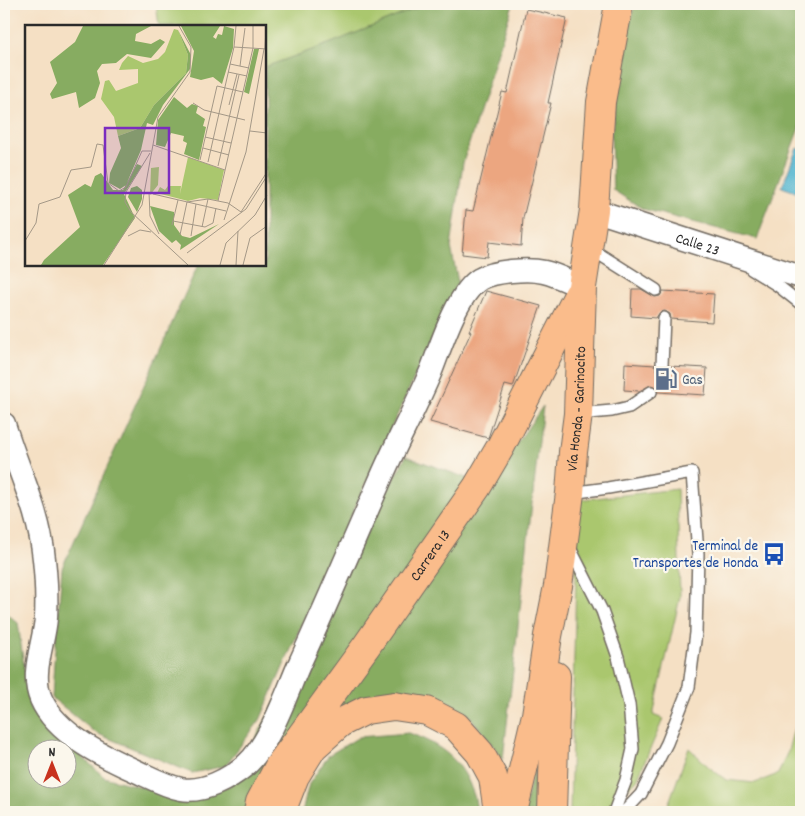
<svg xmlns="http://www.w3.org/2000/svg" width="805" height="816" viewBox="0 0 805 816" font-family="Dekko,sans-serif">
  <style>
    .green { fill: #aac76e; stroke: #6a794c }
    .forest { fill: #87ac61; stroke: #596c46; fill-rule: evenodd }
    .water { fill: #50b4cf; stroke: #3e707d }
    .building { fill: #eca680 }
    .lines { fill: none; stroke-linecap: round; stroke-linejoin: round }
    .lane-casing { stroke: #726a61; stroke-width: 14 }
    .street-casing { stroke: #726a61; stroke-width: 25 }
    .highway-casing { stroke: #726a61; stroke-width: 30 }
    .lane { stroke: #fff; stroke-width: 11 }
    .street { stroke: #fff; stroke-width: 22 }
    .highway { stroke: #fabc8b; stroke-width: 28 }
    .labels { text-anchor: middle; stroke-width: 4.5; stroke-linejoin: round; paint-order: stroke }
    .street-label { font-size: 15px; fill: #2b2b2b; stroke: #fbf7ec }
    .service-label { font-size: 15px; fill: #4e5e75; stroke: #fbf7ec; text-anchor: start }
    .transit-label { font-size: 15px; fill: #164399; stroke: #fbf7ec; text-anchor: end }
    .inset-road { fill: none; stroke: #a49887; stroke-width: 1 }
    .view { fill: #7b2cbf; fill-opacity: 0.15; stroke: #7b2cbf; stroke-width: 2.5 }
    .inset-edge { fill: none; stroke: #2b2b2b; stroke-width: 2.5 }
  </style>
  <rect width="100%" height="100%" fill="#fbf7ec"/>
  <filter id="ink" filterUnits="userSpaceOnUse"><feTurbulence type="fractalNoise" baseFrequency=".02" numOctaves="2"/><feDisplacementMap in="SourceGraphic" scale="10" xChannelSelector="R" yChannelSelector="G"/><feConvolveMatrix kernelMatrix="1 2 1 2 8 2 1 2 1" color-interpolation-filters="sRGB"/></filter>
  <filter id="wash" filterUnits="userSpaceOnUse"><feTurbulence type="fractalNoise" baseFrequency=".0096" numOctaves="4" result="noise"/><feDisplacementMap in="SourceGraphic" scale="20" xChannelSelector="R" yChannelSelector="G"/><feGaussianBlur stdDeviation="1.12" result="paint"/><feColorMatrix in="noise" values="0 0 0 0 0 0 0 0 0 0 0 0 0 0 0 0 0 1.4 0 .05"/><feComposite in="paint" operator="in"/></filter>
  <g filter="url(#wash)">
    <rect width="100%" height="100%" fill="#f5e0c4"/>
    <!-- green -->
    <path class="green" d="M 156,4 L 427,4 L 334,42 L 265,67 L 265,26 L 159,26 Z
      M 677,489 L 680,597 L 653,715 L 663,719 L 637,780 L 602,812 L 570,812 L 578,500 Z
      M 794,728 L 801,728 L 801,812 L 661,812 L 668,805 L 689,748 L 709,767 L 726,780 L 755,783 L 778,774 L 788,751 Z"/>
    <!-- forest -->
    <path class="forest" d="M 427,4 L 513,4 L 463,163 L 451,247 L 458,282 L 307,612 L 260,720 L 225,766 L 192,773 L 96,733 L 52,698 L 54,662 L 62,568 L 198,265 L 265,265 L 265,67 L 334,42 Z
      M 635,4 L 801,4 L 801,123 L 757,239 L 643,209 L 613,190 L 611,135 L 627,32 Z
      M 543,406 L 503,759 L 468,714 L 440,697 L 405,694 L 368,698 L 324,718 Z
      M 406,456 L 472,480 L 248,812 L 4,812 L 4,611 L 18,623 L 30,708 L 104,777 L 190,800 L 231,785 ZM 38,748 L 68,748 L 68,778 L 38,778 Z
      M 409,733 C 436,743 459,757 470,785 C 474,795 477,802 476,812 L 302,812 L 309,784 L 329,755 L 359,737 Z
      M 534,767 L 535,812 L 524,812 Z"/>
    <!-- water -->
    <path class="water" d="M 797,148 L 801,149 L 801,194 L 782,187 Z"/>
    <g id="blocks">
      <!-- building -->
      <path class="building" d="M 526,9 L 567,18 L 548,103 L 551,103 L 523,218 L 521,246 L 489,242 L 487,257 L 462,254 L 466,210 L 473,211 L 502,92 L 507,93 Z
        M 632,289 L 641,289 L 655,297 L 660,296 L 663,291 L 714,294 L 712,322 L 671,319 L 670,314 L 665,311 L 660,312 L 656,318 L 631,316 Z
        M 486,291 L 541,306 L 513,387 L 505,385 L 488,438 L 430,422 L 471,332 L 469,331 Z
        M 625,363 L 655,365 L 656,369 L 661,372 L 666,371 L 669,366 L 707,368 L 705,395 L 658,392 L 657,387 L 651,385 L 639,391 L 624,390 Z"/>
    </g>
  </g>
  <g filter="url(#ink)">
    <use href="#blocks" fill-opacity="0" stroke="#726a61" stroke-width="1"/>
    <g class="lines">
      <defs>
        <path id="lane" d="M 588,247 L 656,290
          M 751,269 L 777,285 L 801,304
          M 662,365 L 664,318
          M 578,414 L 612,411 L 629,407 L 651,392
          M 570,493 L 608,488 L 692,473 L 698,554 L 696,633 L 689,687 L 667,743 L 641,794 L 624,812
          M 569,546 L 602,611 L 618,657 L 629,704 L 633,749 L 626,780 L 614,812"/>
        <g id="street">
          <path id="s1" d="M 594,210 L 801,277"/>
          <path d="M 4,424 C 18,471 39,509 44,559 C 46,578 47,599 46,618 C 44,644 30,674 41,699 C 56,734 104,757 138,772 C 151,778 166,786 181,789 C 204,793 229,779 246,765 C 269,745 286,695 298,667 C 326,606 352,545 379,483 C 395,445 415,409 431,371 C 441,346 457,293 480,279 C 494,271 528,268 544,272 C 557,275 570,282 582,287"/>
        </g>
        <g id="highway">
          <path id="s2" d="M 258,812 L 260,802 L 279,766 L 367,645 L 477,487 L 501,446 L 578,295"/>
          <path d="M 281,812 L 295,776 L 313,747 L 340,723 L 366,710 L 394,706 L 427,711 L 456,726 L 480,753 L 493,777 L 498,812"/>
          <path id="s3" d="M 513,812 L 536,715 L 548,636 L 558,586 L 570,493 L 573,452 L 578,414 L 582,287 L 594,210 L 601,102 L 619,4"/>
          <path d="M 552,812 L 556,676"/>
        </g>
      </defs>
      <!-- lane casing -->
      <use href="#lane" class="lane-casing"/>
      <!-- street casing -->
      <use href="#street" class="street-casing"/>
      <!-- highway casing -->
      <use href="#highway" class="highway-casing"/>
      <!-- lane -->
      <use href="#lane" class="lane"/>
      <!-- street -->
      <use href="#street" class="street"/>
      <!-- highway -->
      <use href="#highway" class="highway"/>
    </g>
  </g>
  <!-- icons -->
  <defs>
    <symbol id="fuel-bare" viewBox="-9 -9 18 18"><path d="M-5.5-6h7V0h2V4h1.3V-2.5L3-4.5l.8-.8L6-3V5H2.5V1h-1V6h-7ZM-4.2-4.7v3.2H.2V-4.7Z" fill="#5c6f8a" stroke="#fbf7ec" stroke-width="2.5" paint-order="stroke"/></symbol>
    <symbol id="bus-bare" viewBox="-9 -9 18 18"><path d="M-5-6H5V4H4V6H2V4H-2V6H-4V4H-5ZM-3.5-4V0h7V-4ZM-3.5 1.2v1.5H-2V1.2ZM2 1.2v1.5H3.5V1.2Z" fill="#1a4fb4" stroke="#fbf7ec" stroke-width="2.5" paint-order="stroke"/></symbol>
  </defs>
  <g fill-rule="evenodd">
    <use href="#fuel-bare" x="650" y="363" width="32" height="32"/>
    <use href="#bus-bare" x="758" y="538" width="32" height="32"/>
  </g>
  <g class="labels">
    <!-- street labels -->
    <g class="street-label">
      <text dy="5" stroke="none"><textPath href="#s1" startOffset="109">Calle 23</textPath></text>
      <text dy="5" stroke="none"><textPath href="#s3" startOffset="409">Vía Honda - Garinocito</textPath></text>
      <text dy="5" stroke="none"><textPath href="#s2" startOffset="310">Carrera 13</textPath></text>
    </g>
    <!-- service labels -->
    <g class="service-label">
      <text x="682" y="384">Gas</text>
    </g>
    <!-- transit labels -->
    <g class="transit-label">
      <text x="758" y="550">Terminal de<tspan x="758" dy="17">Transportes de Honda</tspan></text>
    </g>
  </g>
  <!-- overview -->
  <g transform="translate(25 25)">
    <rect width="241" height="241" fill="#f5e0c4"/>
    <path d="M 149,4 L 153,5 L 163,30 L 161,48 L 129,80 L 115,103 L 93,111 L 89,92 L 76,74 L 80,56 L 84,55 L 91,66 L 113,58 L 113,44 L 94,45 L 97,38 L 103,31 L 118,38 L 133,34 L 140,27 ZM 163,132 L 199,145 L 193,175 L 175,173 L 163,176 L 132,168 L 135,162 L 140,165 L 143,161 L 156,161 L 155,169 ZM 134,142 L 133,160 L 125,170 L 126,143 Z" fill="#aac76e"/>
    <path d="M 58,1 L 126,1 L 111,9 L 110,16 L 126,19 L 135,14 L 140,17 L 126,33 L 102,29 L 91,38 L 77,39 L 72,46 L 75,58 L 70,73 L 54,83 L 51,67 L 27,74 L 25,69 L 32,58 L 25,37 L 50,17 ZM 156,1 L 195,1 L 188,12 L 191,14 L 193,9 L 197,10 L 199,1 L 209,4 L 208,23 L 197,59 L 188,52 L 176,55 L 165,52 L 169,26 ZM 153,5 L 166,30 L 165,44 L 138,80 L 128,100 L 122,98 L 116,125 L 101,160 L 95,164 L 84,158 L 85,148 L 96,123 L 93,111 L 115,103 L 129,80 L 161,48 L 163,30 ZM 229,24 L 234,24 L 224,69 L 219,67 ZM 149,72 L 162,83 L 167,79 L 173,81 L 171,88 L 180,94 L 178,101 L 181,102 L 174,135 L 159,129 L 162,118 L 158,116 L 159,111 L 146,108 L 140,122 L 131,120 L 133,95 ZM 112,139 L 117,141 L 99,169 L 110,193 L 78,240 L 16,240 L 19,235 L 55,202 L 43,170 L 60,159 L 66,162 L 70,151 L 76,148 L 88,165 L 98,165 ZM 112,161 L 117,165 L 117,174 L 112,187 L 103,172 L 106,163 ZM 125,181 L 149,187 L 149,200 L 157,211 L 165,213 L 194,199 L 155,225 L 156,220 L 151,215 L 147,218 L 134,206 Z" fill="#87ac61"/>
    <path class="inset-road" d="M 209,22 L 242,24M 240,24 L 241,1M 205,39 L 224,43M 215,41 L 220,3M 203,47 L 222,51M 168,78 L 179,85 L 220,95M 204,80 L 212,49M 225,106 L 242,108M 180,112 L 206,118M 128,120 L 200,145M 178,123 L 204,130M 125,128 L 101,167 L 100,177 L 106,187 L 163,240M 175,135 L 192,61 L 218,67M 183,137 L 209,22 L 211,1M 193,141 L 214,50M 124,167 L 125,191 L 134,209M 128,169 L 201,186M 193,176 L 228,23 L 228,1M 216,187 L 242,147M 199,195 L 221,127 L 239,24M 148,196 L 180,202 L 188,198 L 191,183M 147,200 L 153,175M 177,202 L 183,174M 155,210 L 162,177 L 183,174 L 203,178 L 216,187M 103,211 L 115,205 L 126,207M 166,211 L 171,179M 0,216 L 11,198 L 14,179 L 35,172 L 46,145 L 66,142 L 72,119 L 78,120 L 83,158 L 94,166 L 101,162 L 117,126 L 126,126M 162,228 L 221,184 L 242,151M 79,240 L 117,180 L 133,92 L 165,47 L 166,22 L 154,1M 195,240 L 201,218 L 230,190 L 242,170M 211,240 L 213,206M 218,240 L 225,213 L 242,201"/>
    <path class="view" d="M 80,103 L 144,103 L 144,168 L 80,168 Z"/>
    <rect width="241" height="241" class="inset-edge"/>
  </g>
  <!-- margin -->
  <rect width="805" height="816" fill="none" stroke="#fbf7ec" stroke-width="20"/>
  <!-- north arrow -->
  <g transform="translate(52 764)"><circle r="24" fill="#fbf7ec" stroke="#a8a59f"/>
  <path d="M0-4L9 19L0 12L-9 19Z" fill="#c8321e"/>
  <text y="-8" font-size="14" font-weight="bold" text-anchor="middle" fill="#2b2b2b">N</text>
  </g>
</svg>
